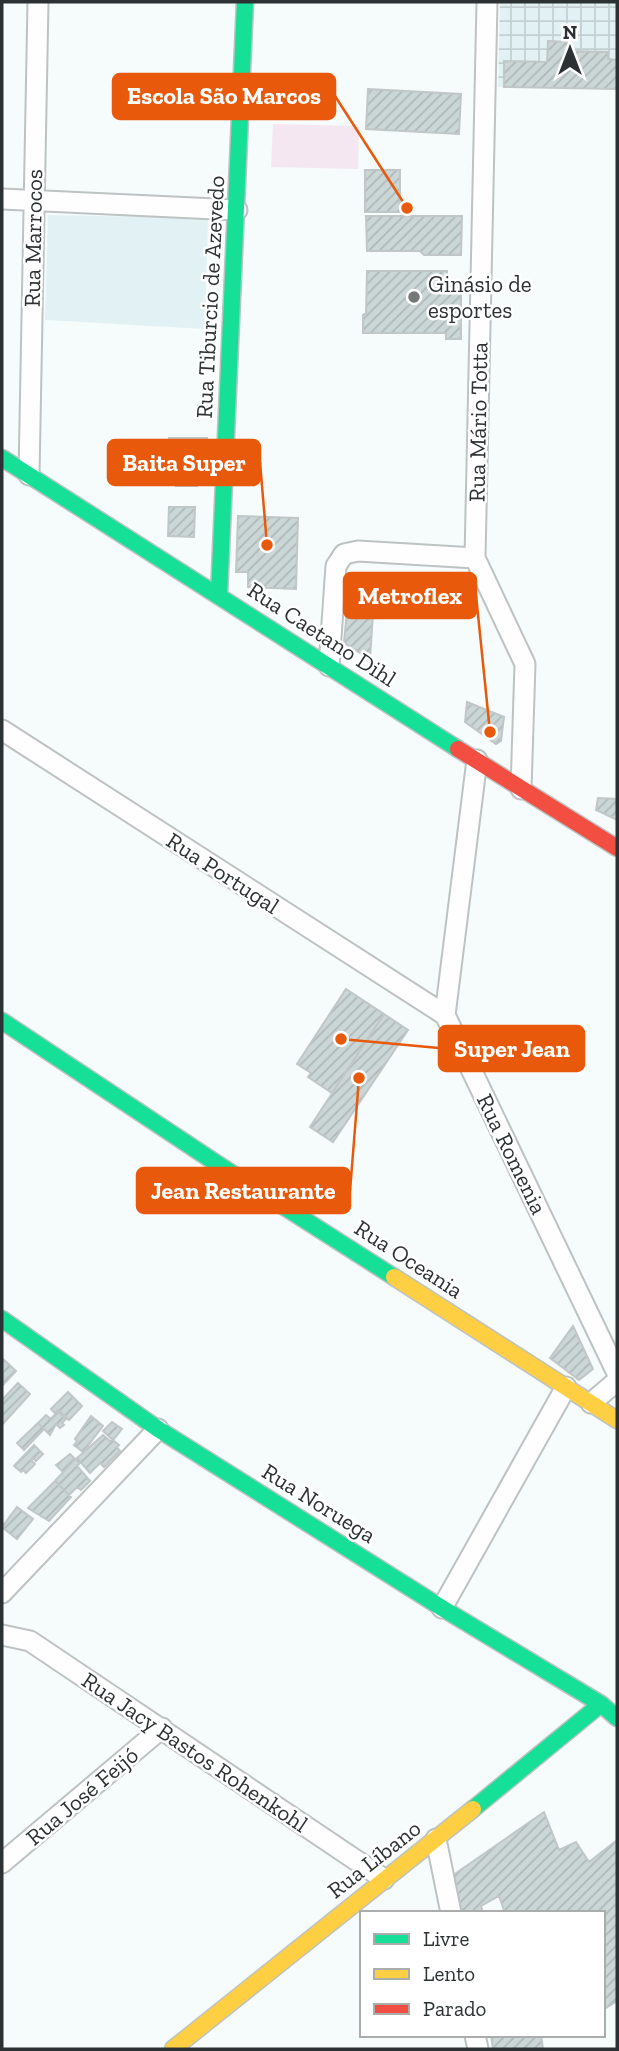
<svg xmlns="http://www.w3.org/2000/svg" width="619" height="2051" viewBox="0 0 619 2051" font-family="'Zilla Slab',serif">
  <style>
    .built { fill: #e2f2f4 }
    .industrial { fill: url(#industrial-grid) }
    .garden { fill: #f4e7f2 }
    .building { fill: url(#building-hatch); stroke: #c1c6c6; stroke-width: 2 }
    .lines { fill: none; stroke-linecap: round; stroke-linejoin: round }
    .street-casing { stroke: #bdc2c2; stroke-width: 23 }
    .fast-casing { stroke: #bdc2c2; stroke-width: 19 }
    .slow-casing { stroke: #bdc2c2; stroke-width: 19 }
    .jam-casing { stroke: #bdc2c2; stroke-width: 19 }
    .street { stroke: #fefefe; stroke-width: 19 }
    .fast { stroke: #16e098; stroke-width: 16 }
    .slow { stroke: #ffcf43; stroke-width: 16 }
    .jam { stroke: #f24e42; stroke-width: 16 }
    .poi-dot { fill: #737879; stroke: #fff; stroke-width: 2.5 }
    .labels { text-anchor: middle; stroke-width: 5; stroke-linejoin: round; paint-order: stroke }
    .street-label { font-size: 23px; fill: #2c3233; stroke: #fff }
    .poi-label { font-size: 23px; fill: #2c3233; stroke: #fff; text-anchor: start }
    .leader { fill: none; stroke: #e8590c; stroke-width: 2.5 }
    .callout-dot { fill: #e8590c; stroke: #fff; stroke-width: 2.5 }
    .callout { fill: #e8590c; stroke: #e8590c; stroke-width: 2.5 }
    .callout-label { font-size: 24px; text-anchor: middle; font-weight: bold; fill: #fff }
  </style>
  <defs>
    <pattern id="industrial-grid" width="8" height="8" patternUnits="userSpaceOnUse" patternTransform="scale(1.75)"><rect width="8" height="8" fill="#e2f2f4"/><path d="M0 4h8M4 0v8" fill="none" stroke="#c2d0d2"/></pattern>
    <pattern id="building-hatch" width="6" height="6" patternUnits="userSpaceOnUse" patternTransform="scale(1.75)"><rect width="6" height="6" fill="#cbd6d7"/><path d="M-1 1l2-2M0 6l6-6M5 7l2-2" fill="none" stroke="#aeb8b9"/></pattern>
  </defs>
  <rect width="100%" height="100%" fill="#f6fbfb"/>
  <!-- built -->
  <path class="built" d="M 48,215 L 208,218 L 205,329 L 45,320 Z"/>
  <!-- industrial -->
  <path class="industrial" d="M 500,2 L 617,2 L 617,89 L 498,87 Z"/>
  <!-- garden -->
  <path class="garden" d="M 273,124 L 359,126 L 358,169 L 271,167 Z"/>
  <!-- building -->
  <path class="building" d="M 548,41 L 567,42 L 567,51 L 608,52 L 608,59 L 617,60 L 617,89 L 504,87 L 504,61 L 547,62 Z
    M 368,89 L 461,94 L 459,134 L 366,129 Z
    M 365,170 L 400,170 L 400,212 L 365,212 Z
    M 366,216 L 462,216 L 461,255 L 424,255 L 420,251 L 367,251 Z
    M 367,271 L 447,271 L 447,281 L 461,281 L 461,339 L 446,339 L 446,333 L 363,333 L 363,315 L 366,313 Z
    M 169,438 L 207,438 L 207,462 L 197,462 L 197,486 L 176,486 L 176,472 L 168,472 L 168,453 L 175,453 L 175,450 L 169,450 Z
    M 169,507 L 195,507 L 194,537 L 168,536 Z
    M 238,516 L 298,518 L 296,589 L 248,587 L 248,572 L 236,572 Z
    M 347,610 L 373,613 L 370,659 L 344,643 Z
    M 467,702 L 504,717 L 501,741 L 496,744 L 465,722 Z
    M 598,798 L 617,799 L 617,820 L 596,810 Z
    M 346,989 L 384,1014 L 332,1093 L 308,1077 L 311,1073 L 297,1064 Z
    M 384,1014 L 408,1030 L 333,1142 L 310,1127 Z
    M 573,1326 L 593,1369 L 579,1380 L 550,1358 Z
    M 2,1358 L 16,1371 L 2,1386 Z
    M 18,1383 L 30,1394 L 2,1425 L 2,1400 Z
    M 68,1392 L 82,1406 L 69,1420 L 58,1410 L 55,1413 L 51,1409 Z
    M 58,1411 L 66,1419 L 62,1423 L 64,1425 L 60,1428 L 56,1424 L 50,1435 L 38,1423 L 46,1415 L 51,1419 Z
    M 91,1416 L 103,1426 L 83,1452 L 74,1445 L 77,1441 L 75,1439 Z
    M 112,1422 L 122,1429 L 113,1440 L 103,1431 Z
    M 38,1423 L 44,1429 L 24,1450 L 17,1443 Z
    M 103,1435 L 110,1441 L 113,1440 L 119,1445 L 117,1447 L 120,1451 L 104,1467 L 100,1463 L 90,1473 L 77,1458 Z
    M 34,1445 L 43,1454 L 36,1461 L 33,1458 L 31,1460 L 35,1464 L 26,1473 L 23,1470 L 21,1472 L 14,1466 Z
    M 70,1454 L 75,1459 L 63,1472 L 56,1465 Z
    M 75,1459 L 80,1463 L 77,1466 L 90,1481 L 81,1490 L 77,1487 L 69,1495 L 55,1481 Z
    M 55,1481 L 71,1497 L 49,1521 L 28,1508 Z
    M 17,1507 L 33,1519 L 17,1539 L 2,1527 Z
    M 544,1812 L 559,1850 L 576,1842 L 589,1862 L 617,1840 L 617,2001 L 603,2010 L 603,1913 L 505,1913 L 499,1896 L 481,1906 L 483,1913 L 461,1913 L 452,1876 Z
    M 491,2035 L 541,2035 L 543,2049 L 493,2049 Z"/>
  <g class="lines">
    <defs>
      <path id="street" d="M 487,2 L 475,558 L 525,664 L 521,789
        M 2,199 L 237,210
        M 29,475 L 38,2
        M 329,666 L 336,566 L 344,554 L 358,551 L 475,558
        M 2,730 L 445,1015
        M 477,760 L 445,1015 L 617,1373
        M 591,1403 L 617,1381
        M 2,1593 L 158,1429
        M 442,1608 L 566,1387
        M 2,1635 L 30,1641 L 384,1879
        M 436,1839 L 451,1913
        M 2,1863 L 162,1728
        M 475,2035 L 478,2049"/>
      <path id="fast" d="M 2,458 L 458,749
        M 219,595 L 245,2
        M 2,1021 L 222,1167 L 394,1277
        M 2,1319 L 158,1429 L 442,1608 L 601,1704 L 617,1718
        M 473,1809 L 601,1704"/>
      <path id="slow" d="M 394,1277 L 617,1420
        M 173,2049 L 473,1809"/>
      <path id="jam" d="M 458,749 L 617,848"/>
    </defs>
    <!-- street casing -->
    <use href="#street" class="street-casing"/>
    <!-- fast casing -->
    <use href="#fast" class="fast-casing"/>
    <!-- slow casing -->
    <use href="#slow" class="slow-casing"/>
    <!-- jam casing -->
    <use href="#jam" class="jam-casing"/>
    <!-- street -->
    <use href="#street" class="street"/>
    <!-- fast -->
    <use href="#fast" class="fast"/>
    <!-- slow -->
    <use href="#slow" class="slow"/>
    <!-- jam -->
    <use href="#jam" class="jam"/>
  </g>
  <!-- markers -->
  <circle class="poi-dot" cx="414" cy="297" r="7"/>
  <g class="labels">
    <!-- street labels -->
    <g class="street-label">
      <text transform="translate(33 238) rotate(-89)" y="8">Rua Marrocos</text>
      <text transform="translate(210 297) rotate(-87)" y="8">Rua Tiburcio de Azevedo</text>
      <text transform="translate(478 422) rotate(-89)" y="8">Rua Mário Totta</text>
      <text transform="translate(322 634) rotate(33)" y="8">Rua Caetano Dihl</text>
      <text transform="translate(223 873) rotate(33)" y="8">Rua Portugal</text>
      <text transform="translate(512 1154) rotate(64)" y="8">Rua Romenia</text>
      <text transform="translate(409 1259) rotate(33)" y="8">Rua Oceania</text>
      <text transform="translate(319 1503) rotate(32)" y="8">Rua Noruega</text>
      <text transform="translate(195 1752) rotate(34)" y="8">Rua Jacy Bastos Rohenkohl</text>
      <text transform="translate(82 1796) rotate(-40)" y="8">Rua José Feijó</text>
      <text transform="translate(374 1859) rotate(-38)" y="8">Rua Líbano</text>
    </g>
    <!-- poi labels -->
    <g class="poi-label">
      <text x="428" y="292">Ginásio de<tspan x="428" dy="26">esportes</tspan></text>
    </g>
  </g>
  <!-- callouts -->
  <path class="leader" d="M407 208L335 96M267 545L260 462M490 732L476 595M341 1039L439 1048M359 1078L350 1191"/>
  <g class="callout-dot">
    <circle cx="407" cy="208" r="7"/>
    <circle cx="267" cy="545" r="7"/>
    <circle cx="490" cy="732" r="7"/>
    <circle cx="341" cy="1039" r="7"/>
    <circle cx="359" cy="1078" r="7"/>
  </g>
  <g class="callout">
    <rect x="113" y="74" width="222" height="45" rx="7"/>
    <rect x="108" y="440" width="152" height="45" rx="7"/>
    <rect x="344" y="573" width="132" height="45" rx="7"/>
    <rect x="439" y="1026" width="145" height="45" rx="7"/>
    <rect x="137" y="1168" width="213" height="45" rx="7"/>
  </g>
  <g class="callout-label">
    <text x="224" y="104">Escola São Marcos</text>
    <text x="184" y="471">Baita Super</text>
    <text x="410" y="604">Metroflex</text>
    <text x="512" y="1057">Super Jean</text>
    <text x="243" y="1199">Jean Restaurante</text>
  </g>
  <!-- border -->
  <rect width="619" height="2051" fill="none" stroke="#2c3233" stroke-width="7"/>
  <!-- legend -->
  <rect x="360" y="1911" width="245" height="126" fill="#ffffff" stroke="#abadad" stroke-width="2"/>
  <rect x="374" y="1934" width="35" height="10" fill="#16e098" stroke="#abadad" stroke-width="2"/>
  <text x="423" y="1946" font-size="21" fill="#2c3233">Livre</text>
  <rect x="374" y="1969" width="35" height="10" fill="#ffcf43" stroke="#abadad" stroke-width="2"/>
  <text x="423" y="1981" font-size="21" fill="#2c3233">Lento</text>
  <rect x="374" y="2004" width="35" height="10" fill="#f24e42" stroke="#abadad" stroke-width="2"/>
  <text x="423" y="2016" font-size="21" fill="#2c3233">Parado</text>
  <!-- north arrow -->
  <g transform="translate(570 49)" stroke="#ffffff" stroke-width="5" paint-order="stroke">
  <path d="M0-5L12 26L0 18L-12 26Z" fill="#2c3233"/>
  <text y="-10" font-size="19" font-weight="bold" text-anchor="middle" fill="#2c3233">N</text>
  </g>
</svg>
